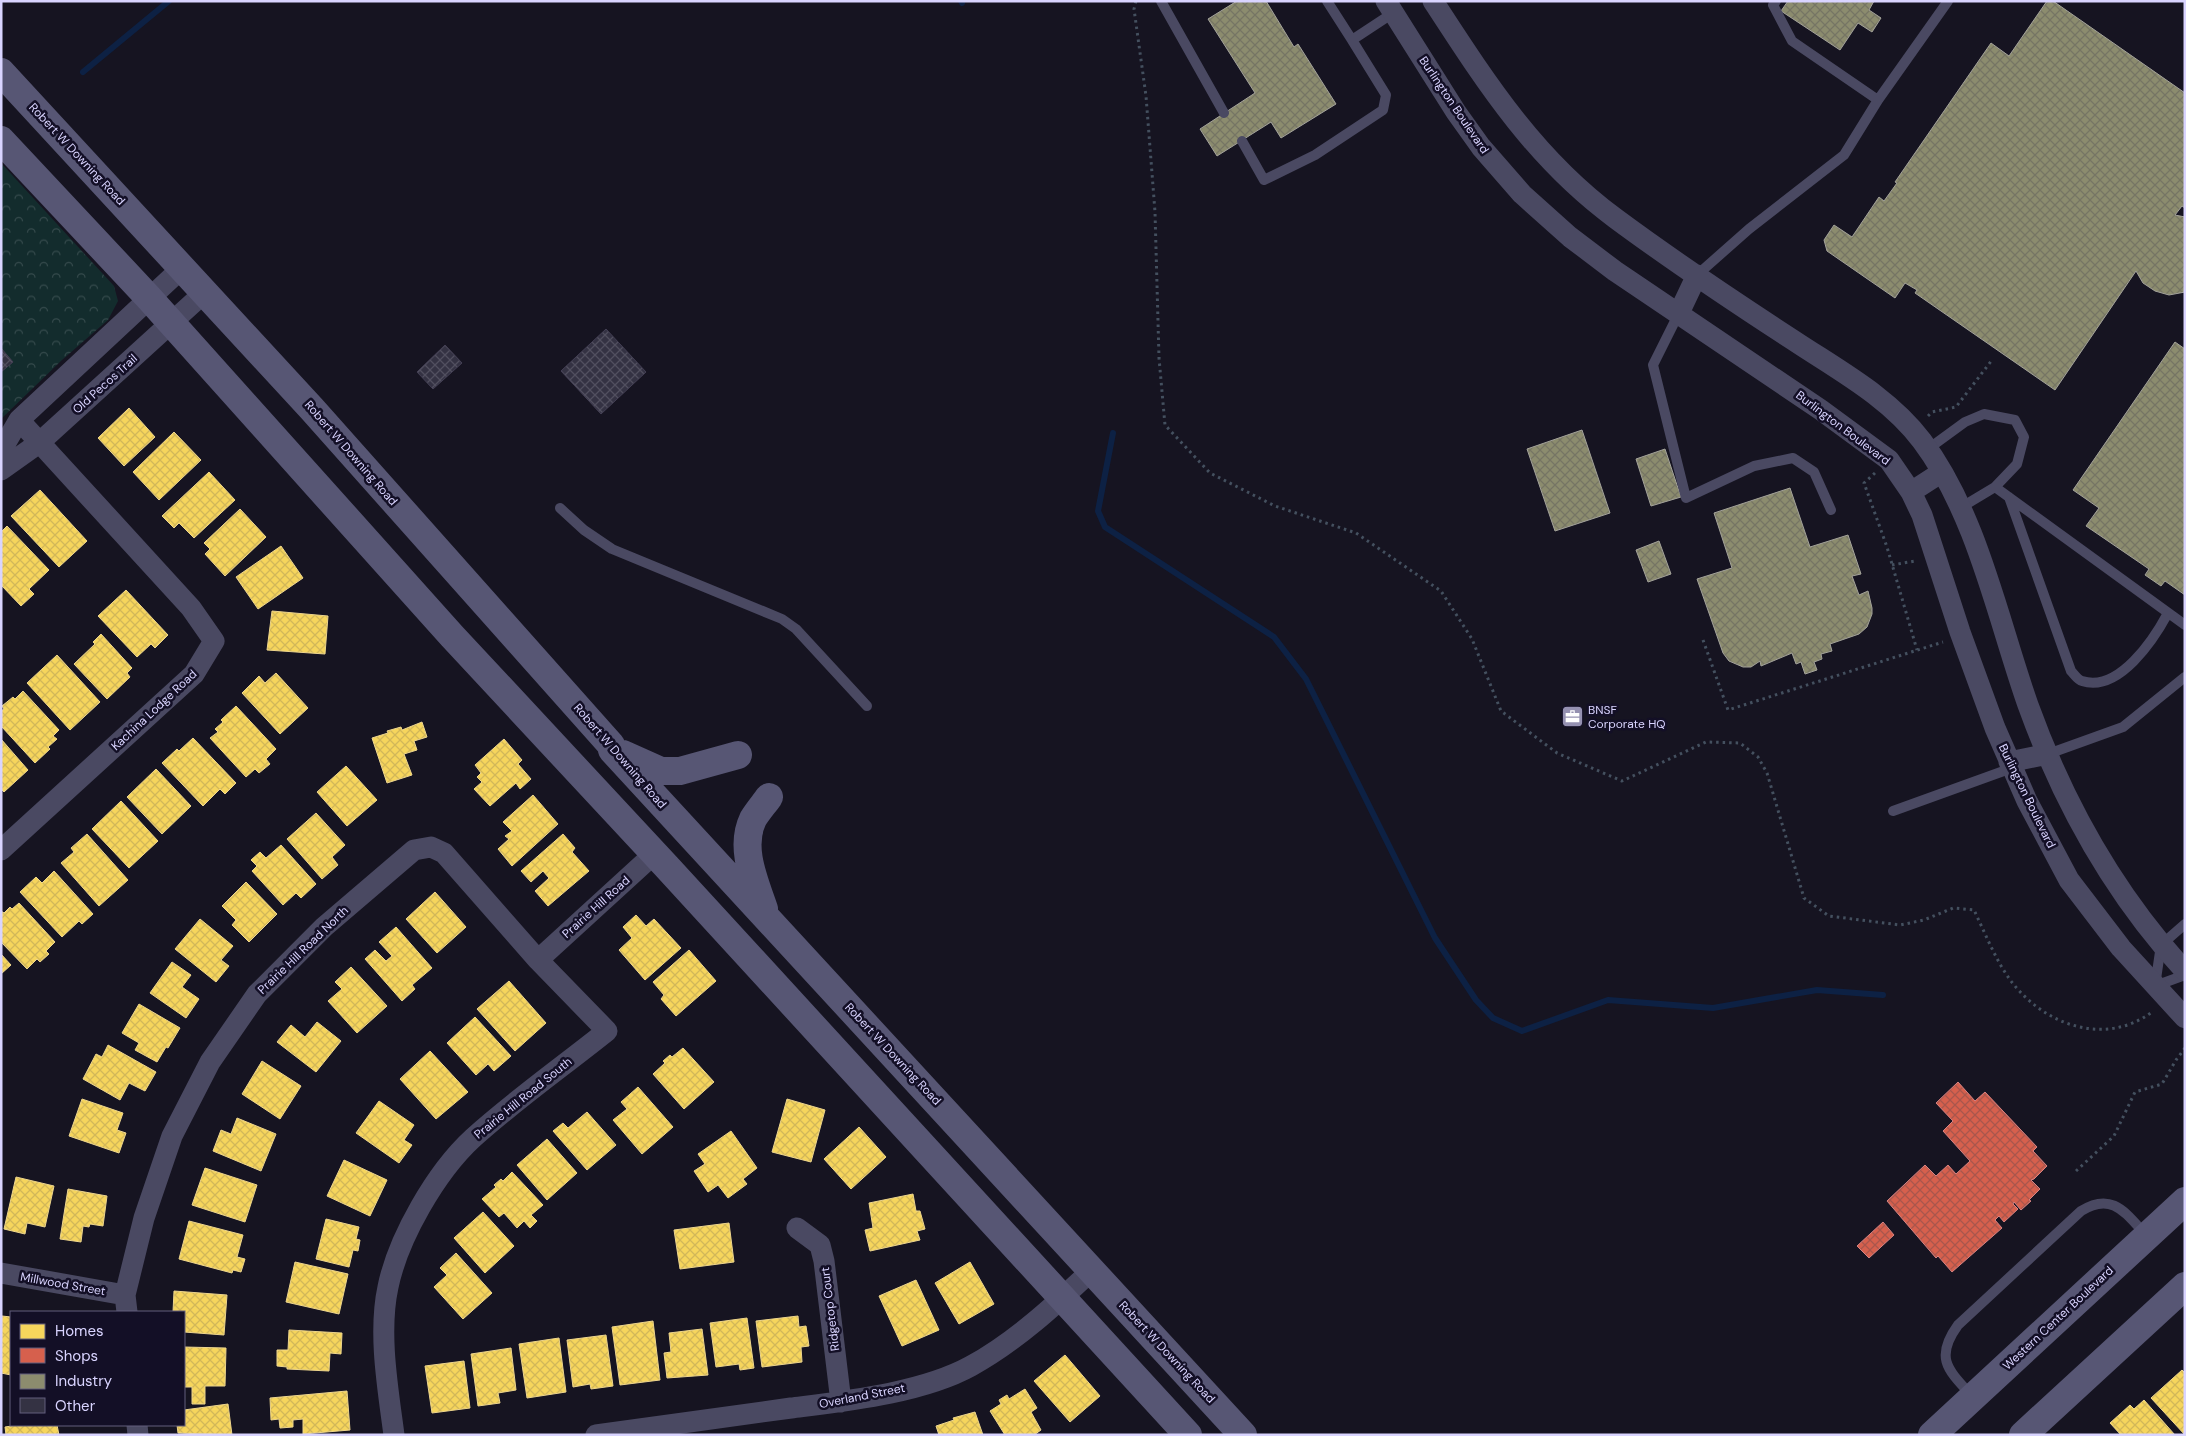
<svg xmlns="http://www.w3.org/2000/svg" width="2186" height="1436" viewBox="0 0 2186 1436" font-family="'DM Sans',sans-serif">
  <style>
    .forest { fill: url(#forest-crowns) }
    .homes { fill: url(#homes-cross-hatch); stroke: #edd58d }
    .shops { fill: url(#shops-cross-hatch); stroke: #d78382 }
    .industry { fill: url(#industry-cross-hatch); stroke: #a3a29a }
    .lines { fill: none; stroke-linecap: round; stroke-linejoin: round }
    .stream { stroke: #0d2144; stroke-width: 6 }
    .building { fill: url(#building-cross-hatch); stroke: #433f54 }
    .path { stroke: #44505f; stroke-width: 3; stroke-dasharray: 2.5 4; stroke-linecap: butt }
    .service { stroke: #4a4962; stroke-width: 10 }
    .minor { stroke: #4a4962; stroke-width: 21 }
    .secondary { stroke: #575674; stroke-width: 28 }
    .labels { text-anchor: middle; stroke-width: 5; stroke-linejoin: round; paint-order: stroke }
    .street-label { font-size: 12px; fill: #d9d4ff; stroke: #130f26 }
    .poi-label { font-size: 12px; fill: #d9d4ff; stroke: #130f26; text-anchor: start }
  </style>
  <defs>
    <pattern id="forest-crowns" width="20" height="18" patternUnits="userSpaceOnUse" patternTransform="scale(1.25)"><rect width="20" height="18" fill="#132c2d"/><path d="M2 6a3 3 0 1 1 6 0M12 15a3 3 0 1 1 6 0" fill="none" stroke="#354a4c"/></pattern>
    <pattern id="homes-cross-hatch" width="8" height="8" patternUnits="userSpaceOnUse" patternTransform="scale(1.25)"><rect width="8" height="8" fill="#f6d55c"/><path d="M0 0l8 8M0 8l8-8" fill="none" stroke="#d2b759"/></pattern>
    <pattern id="shops-cross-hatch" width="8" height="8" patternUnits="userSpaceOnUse" patternTransform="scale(1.25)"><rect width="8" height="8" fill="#d6604d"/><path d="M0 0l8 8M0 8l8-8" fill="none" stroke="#a9564d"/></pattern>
    <pattern id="industry-cross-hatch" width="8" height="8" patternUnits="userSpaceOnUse" patternTransform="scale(1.25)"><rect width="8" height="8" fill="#8c8c6e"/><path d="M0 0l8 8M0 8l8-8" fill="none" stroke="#767564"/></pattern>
    <pattern id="building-cross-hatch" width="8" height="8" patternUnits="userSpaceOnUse" patternTransform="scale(1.25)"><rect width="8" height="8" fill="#343243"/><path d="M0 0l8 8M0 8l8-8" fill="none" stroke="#514f5f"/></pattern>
  </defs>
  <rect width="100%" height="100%" fill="#161421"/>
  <!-- forest -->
  <path class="forest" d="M 1,163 L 114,286 L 118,301 L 108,320 L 62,360 L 1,419 Z"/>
  <!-- homes -->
  <path class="homes" d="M 129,408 L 155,437 L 124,466 L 98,438 Z
    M 174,432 L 201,460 L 159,500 L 133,472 Z
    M 209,472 L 235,500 L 194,538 L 179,523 L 174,528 L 162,516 Z
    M 40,490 L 87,541 L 59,567 L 11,516 Z
    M 240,509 L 266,537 L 225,576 L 205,554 L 210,549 L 204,543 Z
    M 7,526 L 49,570 L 29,589 L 34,594 L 21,606 L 1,585 L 1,532 Z
    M 281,546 L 303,578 L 258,609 L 236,577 Z
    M 126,590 L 168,635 L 155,648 L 151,644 L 137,657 L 98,616 Z
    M 272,611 L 328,616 L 325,654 L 267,650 Z
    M 101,634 L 132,668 L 127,673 L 130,677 L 107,699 L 74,664 L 95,644 L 93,642 Z
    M 57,655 L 100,702 L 70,730 L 27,683 Z
    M 276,673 L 308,708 L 280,734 L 242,693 L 259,676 L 265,683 Z
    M 23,691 L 59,730 L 53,736 L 57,739 L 48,747 L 50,749 L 35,763 L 1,726 L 1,711 L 4,709 L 2,706 L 13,697 L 15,699 Z
    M 236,706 L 276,749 L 266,759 L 270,764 L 259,773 L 255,769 L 246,777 L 210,738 L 218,732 L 215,729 L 223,722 L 221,720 Z
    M 422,722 L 427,737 L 414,741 L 417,750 L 404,754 L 412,775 L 387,783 L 372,738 L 388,733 L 387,731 L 401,727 L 402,730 Z
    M 193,738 L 236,783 L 225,794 L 220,789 L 203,806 L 162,763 L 177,749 L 179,751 Z
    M 1,739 L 28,770 L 4,792 L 1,789 Z
    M 504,739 L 522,760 L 518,764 L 531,779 L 520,789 L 516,783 L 490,806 L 474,789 L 482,782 L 477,777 L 481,773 L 475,765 Z
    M 346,766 L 377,800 L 347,826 L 317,792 Z
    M 156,769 L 191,806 L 162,834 L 127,797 Z
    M 533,795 L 558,824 L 512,866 L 498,849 L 509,839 L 505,836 L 512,831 L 503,822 Z
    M 121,801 L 158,841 L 129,868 L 92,829 Z
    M 316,813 L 345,845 L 332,857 L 338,865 L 322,879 L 287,839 Z
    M 87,834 L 128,880 L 99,906 L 61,863 L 74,852 L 71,848 Z
    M 563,834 L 575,848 L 572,852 L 589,871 L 548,906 L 535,891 L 549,878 L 543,871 L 531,882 L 521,871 Z
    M 281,845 L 316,884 L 301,898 L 296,893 L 283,905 L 252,871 L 257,866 L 251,860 L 260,852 L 266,858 Z
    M 54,871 L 93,914 L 82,924 L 79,921 L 62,937 L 20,892 L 36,877 L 42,883 Z
    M 246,882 L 277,914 L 249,942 L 232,925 L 236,920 L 222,906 Z
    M 435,892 L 466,927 L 437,953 L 406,919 Z
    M 19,903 L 55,942 L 46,951 L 49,954 L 40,962 L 37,959 L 27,969 L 1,942 L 1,911 L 4,913 L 10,907 L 12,909 Z
    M 636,915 L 646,926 L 654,919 L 681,948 L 645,980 L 619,950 L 632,938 L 623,927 Z
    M 200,919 L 233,946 L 221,960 L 229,966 L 216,982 L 175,949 Z
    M 396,927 L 432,968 L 412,985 L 415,989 L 402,1001 L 365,959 L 375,950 L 386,961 L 392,956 L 379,942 Z
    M 689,950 L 716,981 L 676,1016 L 661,999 L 664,995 L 653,982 Z
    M 1,954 L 11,965 L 1,974 Z
    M 172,962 L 191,975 L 182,987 L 199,999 L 186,1018 L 150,993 Z
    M 351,967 L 387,1006 L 357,1033 L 328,1001 L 342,989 L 335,982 Z
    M 509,981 L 546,1023 L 515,1051 L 477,1009 Z
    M 139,1004 L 180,1028 L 168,1048 L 166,1047 L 157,1062 L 135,1050 L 139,1043 L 122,1033 Z
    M 475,1017 L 511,1056 L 494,1071 L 488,1064 L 476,1075 L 447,1043 Z
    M 317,1022 L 341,1041 L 316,1072 L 277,1042 L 291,1025 L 305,1037 Z
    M 108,1045 L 156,1072 L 145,1091 L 129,1083 L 120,1100 L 83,1079 L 96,1054 L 102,1057 Z
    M 683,1048 L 714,1082 L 684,1109 L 653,1074 L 665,1063 L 663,1061 L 670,1055 L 672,1057 Z
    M 430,1051 L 468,1092 L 436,1119 L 400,1079 Z
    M 262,1061 L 301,1086 L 280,1119 L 242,1094 Z
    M 638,1087 L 673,1127 L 642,1154 L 613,1120 L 627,1109 L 621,1102 Z
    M 82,1099 L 123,1113 L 117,1130 L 126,1133 L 119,1153 L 69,1136 Z
    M 787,1099 L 825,1110 L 811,1162 L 772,1152 Z
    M 379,1101 L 414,1125 L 404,1140 L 412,1145 L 399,1163 L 356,1133 Z
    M 587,1112 L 616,1145 L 587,1170 L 553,1131 L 563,1123 L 568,1128 Z
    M 237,1118 L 276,1134 L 261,1171 L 213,1151 L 221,1130 L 231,1134 Z
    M 859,1127 L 886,1157 L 851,1189 L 824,1159 Z
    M 731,1131 L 757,1168 L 743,1179 L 747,1184 L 728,1198 L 718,1185 L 708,1192 L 694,1171 L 705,1164 L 698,1154 Z
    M 547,1139 L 577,1173 L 547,1200 L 517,1165 Z
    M 344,1160 L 387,1180 L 370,1216 L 327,1196 Z
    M 205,1168 L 257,1185 L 245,1222 L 192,1205 Z
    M 512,1172 L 543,1205 L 531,1215 L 537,1221 L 530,1228 L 524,1221 L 517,1228 L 504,1213 L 499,1217 L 482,1199 L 496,1187 L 494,1185 L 501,1179 L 503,1181 Z
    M 16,1177 L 54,1186 L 45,1227 L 27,1223 L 25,1234 L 4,1229 Z
    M 68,1189 L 107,1196 L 103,1226 L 90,1224 L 89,1227 L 83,1226 L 81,1242 L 60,1239 Z
    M 913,1194 L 916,1211 L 920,1211 L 925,1229 L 917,1231 L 920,1240 L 870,1251 L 865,1230 L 873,1228 L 869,1203 Z
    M 483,1212 L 514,1246 L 485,1273 L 454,1238 Z
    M 326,1219 L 359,1227 L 356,1239 L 360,1240 L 358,1251 L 353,1250 L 349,1267 L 316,1259 Z
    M 189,1221 L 243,1235 L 237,1257 L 245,1259 L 241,1272 L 233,1270 L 232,1273 L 179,1259 Z
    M 729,1223 L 734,1262 L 680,1269 L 674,1230 Z
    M 456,1253 L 492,1293 L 463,1319 L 434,1287 L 447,1275 L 440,1268 Z
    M 295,1262 L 348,1274 L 339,1314 L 286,1302 Z
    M 970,1262 L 994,1304 L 959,1324 L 935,1283 Z
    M 916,1280 L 939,1330 L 902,1346 L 879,1296 Z
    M 174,1291 L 227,1295 L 224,1335 L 184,1332 L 184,1312 L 173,1312 Z
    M 2,1316 L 11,1317 L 11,1375 L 1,1373 Z
    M 798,1316 L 799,1327 L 806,1326 L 809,1346 L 801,1347 L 802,1362 L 762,1367 L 756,1321 Z
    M 747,1318 L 754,1368 L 740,1370 L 739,1364 L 716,1367 L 710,1323 Z
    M 653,1321 L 660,1380 L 620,1385 L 612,1327 Z
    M 702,1329 L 708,1375 L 667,1378 L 664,1353 L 671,1352 L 669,1333 Z
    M 289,1330 L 342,1333 L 341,1354 L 330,1353 L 329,1371 L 287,1369 L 287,1367 L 277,1366 L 277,1350 L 288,1350 Z
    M 606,1335 L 613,1386 L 591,1389 L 590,1384 L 573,1387 L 567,1340 Z
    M 559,1338 L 566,1392 L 527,1398 L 519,1344 Z
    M 184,1347 L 226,1348 L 225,1386 L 205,1386 L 205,1404 L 192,1404 L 192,1387 L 184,1387 Z
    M 511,1348 L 516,1390 L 498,1393 L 500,1403 L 478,1406 L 471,1354 Z
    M 1065,1355 L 1100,1396 L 1070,1422 L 1034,1381 Z
    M 464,1361 L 470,1408 L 432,1413 L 425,1366 Z
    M 2182,1370 L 2185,1373 L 2185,1435 L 2151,1398 Z
    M 1025,1389 L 1037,1408 L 1031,1412 L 1041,1430 L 1034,1435 L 1005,1435 L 990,1411 L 1001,1404 L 999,1400 L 1007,1395 L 1009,1399 Z
    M 347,1391 L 350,1430 L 303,1434 L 303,1419 L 293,1420 L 293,1427 L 280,1428 L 279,1419 L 271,1420 L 270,1398 Z
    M 2144,1400 L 2175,1435 L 2121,1435 L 2110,1423 L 2130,1405 L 2134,1409 Z
    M 228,1404 L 232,1435 L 178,1433 L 177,1425 L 184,1425 L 184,1410 Z
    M 975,1412 L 983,1435 L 939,1435 L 936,1426 L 954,1420 L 953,1418 Z
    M 18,1425 L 57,1425 L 59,1435 L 6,1435 L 5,1427 Z"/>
  <!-- shops -->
  <path class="shops" d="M 1958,1082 L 1975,1101 L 1985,1092 L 2037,1147 L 2033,1151 L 2047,1166 L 2034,1179 L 2031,1180 L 2040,1189 L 2029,1200 L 2031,1201 L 2021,1210 L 2014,1202 L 2013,1204 L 2018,1209 L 2004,1222 L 1999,1216 L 1995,1220 L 2002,1228 L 1952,1272 L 1938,1256 L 1936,1258 L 1887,1201 L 1925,1165 L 1936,1176 L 1948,1165 L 1956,1174 L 1970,1161 L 1943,1131 L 1953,1121 L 1936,1103 Z
    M 1883,1222 L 1894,1235 L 1869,1258 L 1857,1246 Z"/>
  <!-- industry -->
  <path class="industry" d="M 1237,1 L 1266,1 L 1294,47 L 1298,44 L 1336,104 L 1281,138 L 1271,122 L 1217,156 L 1200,129 L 1255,93 L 1208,19 Z
    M 1788,1 L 1874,1 L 1869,10 L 1881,18 L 1872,32 L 1858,23 L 1840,50 L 1781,11 Z
    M 2047,1 L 2053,1 L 2185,93 L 2185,208 L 2182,206 L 2175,215 L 2185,217 L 2185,292 L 2169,295 L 2155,291 L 2143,283 L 2136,271 L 2055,390 L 1915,293 L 1917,290 L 1905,283 L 1895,298 L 1827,251 L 1824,240 L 1834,225 L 1852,237 L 1879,197 L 1884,201 L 1897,183 L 1895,182 L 1991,43 L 2009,56 Z
    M 2175,342 L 2185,349 L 2185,595 L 2165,581 L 2161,586 L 2145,575 L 2149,569 L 2086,526 L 2099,508 L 2073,490 Z
    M 1582,430 L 1610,513 L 1555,531 L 1527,449 Z
    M 1665,449 L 1681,497 L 1651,506 L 1636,459 Z
    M 1790,488 L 1810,547 L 1848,535 L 1861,574 L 1852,576 L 1859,595 L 1868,591 L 1872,608 L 1872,614 L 1867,627 L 1859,634 L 1830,644 L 1832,651 L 1821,654 L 1822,659 L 1814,662 L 1817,670 L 1805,674 L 1801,662 L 1796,664 L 1792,653 L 1761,666 L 1760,661 L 1751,667 L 1743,667 L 1729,661 L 1723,653 L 1697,579 L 1732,568 L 1714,513 Z
    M 1659,541 L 1671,574 L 1648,582 L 1636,550 Z"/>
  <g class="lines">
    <!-- stream -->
    <path class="stream" d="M 961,1 L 962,3
      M 83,72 L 169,1
      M 1113,433 L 1098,511 L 1105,527 L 1274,637 L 1306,679 L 1435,938 L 1476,1000 L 1493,1018 L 1522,1031 L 1608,1000 L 1713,1008 L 1817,990 L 1883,995"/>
  </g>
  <!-- building -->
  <path class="building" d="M 606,329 L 646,372 L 601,414 L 561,371 Z
    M 445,345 L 462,363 L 433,389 L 417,372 Z
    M 1,348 L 13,362 L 1,372 Z"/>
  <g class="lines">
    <!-- path -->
    <path class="path" d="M 1136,1 L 1134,9 L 1146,96 L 1155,212 L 1159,358 L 1165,425 L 1210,473 L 1275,506 L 1356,533 L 1441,591 L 1472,639 L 1501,711 L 1557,753 L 1622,781 L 1706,742 L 1740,743 L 1758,757 L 1767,773 L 1804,898 L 1829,916 L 1900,925 L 1924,920 L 1953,908 L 1974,910 C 1985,933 1996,961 2011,981 C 2044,1025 2105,1047 2152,1012
      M 1928,416 L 1932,412 L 1956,407 L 1992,360
      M 1875,473 L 1864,483 L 1887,547 L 1917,650
      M 1892,565 L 1915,561
      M 1703,640 L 1728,710 L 1943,642
      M 2076,1171 L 2114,1136 L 2135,1092 L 2162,1084 L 2176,1060 L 2185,1048"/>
    <!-- service -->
    <path class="service" d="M 1161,1 L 1224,113
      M 1327,1 L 1352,40 L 1393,13
      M 1776,1 L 1773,5 L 1792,41 L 1878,100
      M 1242,141 L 1264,180 L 1315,155 L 1383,110 L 1386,95 L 1352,40
      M 1697,275 L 1749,229 L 1844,155 L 1878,100 L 1948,1
      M 1679,313 L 1653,365 L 1686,498 L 1754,466 L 1793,458 L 1814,472 L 1831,510
      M 1928,449 L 1965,422 L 1984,414 L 2015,420 L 2024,437 L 2017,464 L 1995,487
      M 2009,497 L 2071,671 C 2074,674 2078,680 2082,681 C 2119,693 2154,639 2168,613
      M 560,508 L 584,530 L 612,549 L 782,619 L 796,629 L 867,706
      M 1960,508 L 1995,487 L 2185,625
      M 2048,754 L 2123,727 L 2185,677
      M 1893,811 L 2012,768
      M 2185,924 L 2161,945 L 2155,986 L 2185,975
      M 1972,1396 C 1948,1370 1934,1358 1958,1325 L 2081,1211 C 2113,1191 2126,1214 2147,1236"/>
    <!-- minor -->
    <path class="minor" d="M 1386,1 L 1456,112 L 1481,147 L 1522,194 L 1570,237 L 1615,271 L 1821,410 L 1889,460 L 1911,492 L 1922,515 L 1960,632 L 1995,728 L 2027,801 L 2069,880 L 2121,948 L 2185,1018
      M 1433,1 C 1487,84 1535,159 1615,218 C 1673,261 1733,301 1793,340 C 1838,370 1889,397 1922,441 C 1977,514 1998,620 2028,705 C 2063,802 2115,895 2185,971
      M 1679,313 L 1697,275
      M 1,451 L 19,420 L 182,268
      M 1,470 L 39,443 L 205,292
      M 1911,492 L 1942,472
      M 2009,762 L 2048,754
      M 1,850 L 194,674 L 214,641 L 191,608 L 19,420
      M 538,960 L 654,854
      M 797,1228 L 820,1245 L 824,1261 L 841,1402
      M 1,1273 L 125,1295
      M 127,1312 L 125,1295 L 144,1218 L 172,1136 L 210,1062 L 257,994 L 324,927 L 414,850 L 431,847 L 444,853 L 538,960 L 607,1031 C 562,1067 515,1100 473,1138 C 436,1172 398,1238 388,1287 C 378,1333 388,1389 394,1435
      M 137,1425 L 138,1435
      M 596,1435 C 661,1426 726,1417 791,1408 C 846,1401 922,1393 971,1366 C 1015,1342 1055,1305 1092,1270"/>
    <!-- secondary -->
    <path class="secondary" d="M 1,72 L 312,409 L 611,745 L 612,750 L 1243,1435
      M 1,140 L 149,298 L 452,636 L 667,867 L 1188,1435
      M 623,754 L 661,771 L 680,771 L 738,755
      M 764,909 C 755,882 739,848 753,819 C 757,812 764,804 769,797
      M 1932,1435 L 2185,1201
      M 2023,1435 L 2185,1286"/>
  </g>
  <!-- icons -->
  <defs>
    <symbol id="office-square" viewBox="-11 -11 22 22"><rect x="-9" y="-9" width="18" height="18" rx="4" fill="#9591b1" stroke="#130f26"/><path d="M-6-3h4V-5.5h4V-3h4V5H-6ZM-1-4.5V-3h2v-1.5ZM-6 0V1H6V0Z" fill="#fff"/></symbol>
  </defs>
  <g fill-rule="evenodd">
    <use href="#office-square" x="1560" y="704" width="25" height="25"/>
  </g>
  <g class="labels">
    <!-- street labels -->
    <g class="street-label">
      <text transform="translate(1454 105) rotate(56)" y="4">Burlington Boulevard</text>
      <text transform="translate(77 154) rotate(47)" y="4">Robert W Downing Road</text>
      <text transform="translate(105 384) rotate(-42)" y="4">Old Pecos Trail</text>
      <text transform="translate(1843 428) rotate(37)" y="4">Burlington Boulevard</text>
      <text transform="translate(351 453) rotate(49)" y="4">Robert W Downing Road</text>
      <text transform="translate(154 710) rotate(-43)" y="4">Kachina Lodge Road</text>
      <text transform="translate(620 756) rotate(49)" y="4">Robert W Downing Road</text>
      <text transform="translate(2027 796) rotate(64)" y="4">Burlington Boulevard</text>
      <text transform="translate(596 907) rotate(-42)" y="4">Prairie Hill Road</text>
      <text transform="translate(303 950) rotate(-44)" y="4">Prairie Hill Road North</text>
      <text transform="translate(893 1054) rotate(47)" y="4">Robert W Downing Road</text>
      <text transform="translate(523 1098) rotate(-39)" y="4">Prairie Hill Road South</text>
      <text transform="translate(63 1284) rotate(10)" y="4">Millwood Street</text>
      <text transform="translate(830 1309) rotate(-97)" y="4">Ridgetop Court</text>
      <text transform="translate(2058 1318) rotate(-43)" y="4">Western Center Boulevard</text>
      <text transform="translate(1167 1352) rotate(47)" y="4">Robert W Downing Road</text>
      <text transform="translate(862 1396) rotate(-11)" y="4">Overland Street</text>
    </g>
    <!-- poi labels -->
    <g class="poi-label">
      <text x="1588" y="714">BNSF<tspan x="1588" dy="14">Corporate HQ</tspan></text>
    </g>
  </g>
  <!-- border -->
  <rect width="2186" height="1436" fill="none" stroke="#d9d4ff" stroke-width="5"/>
  <!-- legend -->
  <rect x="10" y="1311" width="175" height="115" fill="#130f26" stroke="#625e7d"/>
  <rect x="20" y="1324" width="25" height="15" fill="#f6d55c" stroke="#625e7d"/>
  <text x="55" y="1336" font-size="15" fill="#d9d4ff">Homes</text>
  <rect x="20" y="1348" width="25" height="15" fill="#d6604d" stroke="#625e7d"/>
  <text x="55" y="1361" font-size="15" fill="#d9d4ff">Shops</text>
  <rect x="20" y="1374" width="25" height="15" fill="#8c8c6e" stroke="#625e7d"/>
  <text x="55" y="1386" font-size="15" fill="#d9d4ff">Industry</text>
  <rect x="20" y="1398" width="25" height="15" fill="#343243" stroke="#625e7d"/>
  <text x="55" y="1411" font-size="15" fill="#d9d4ff">Other</text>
</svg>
